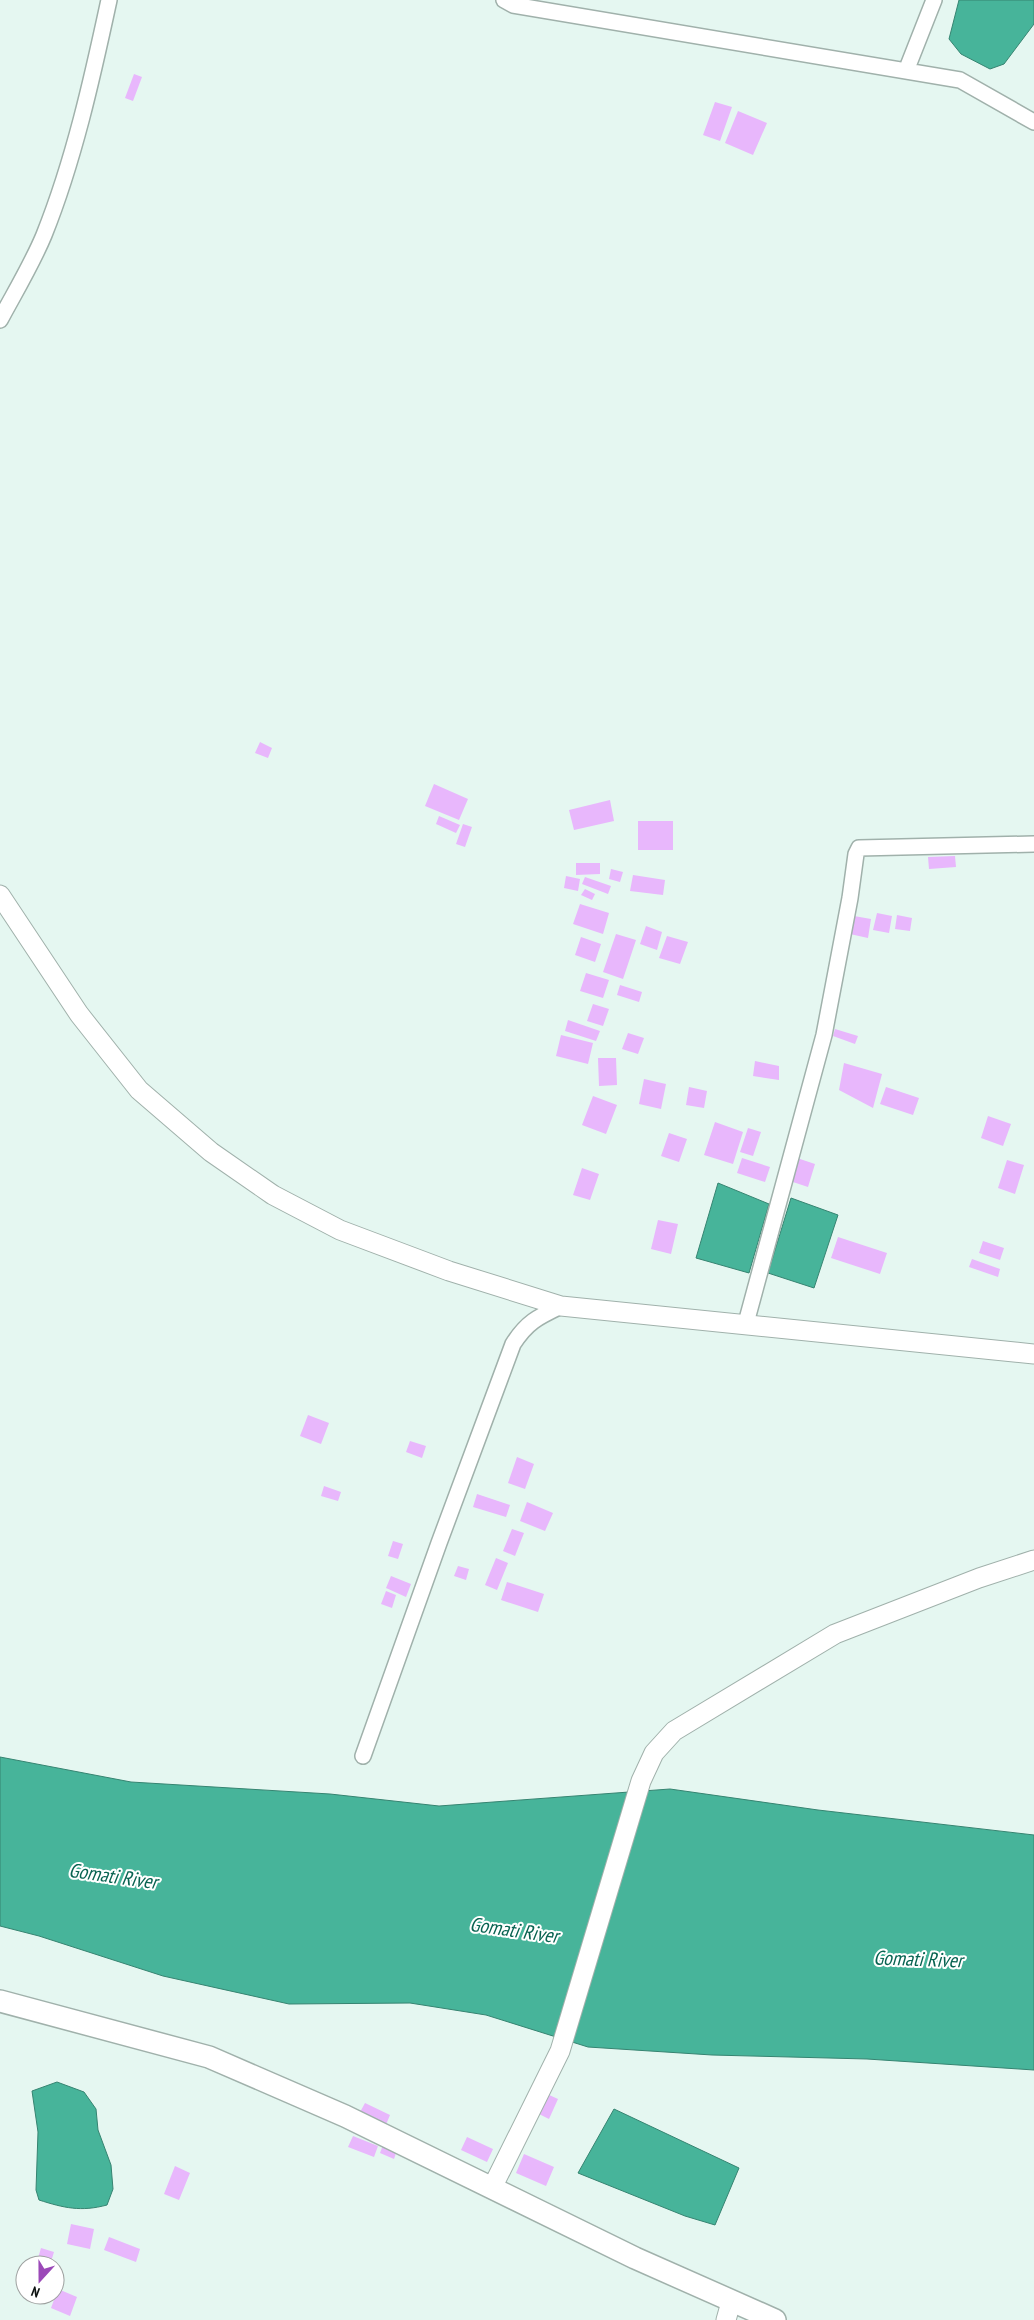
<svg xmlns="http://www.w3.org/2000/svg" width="1034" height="2320" viewBox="0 0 1034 2320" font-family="'PT Sans Narrow',sans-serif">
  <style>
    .water { fill: #47b49a; stroke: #368471 }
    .building { fill: #e8b7fc }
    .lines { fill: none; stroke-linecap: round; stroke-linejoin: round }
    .minor-casing { stroke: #a0b1ab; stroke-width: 18 }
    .tertiary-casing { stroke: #a0b1ab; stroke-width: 21 }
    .secondary-casing { stroke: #a0b1ab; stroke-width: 24 }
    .minor { stroke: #fff; stroke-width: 15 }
    .tertiary { stroke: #fff; stroke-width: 19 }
    .secondary { stroke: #fff; stroke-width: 21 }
    .labels { text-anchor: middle; stroke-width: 4; stroke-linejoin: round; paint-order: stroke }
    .water-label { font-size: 20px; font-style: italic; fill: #086351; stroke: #fff }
  </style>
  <rect width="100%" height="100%" fill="#e5f7f1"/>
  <!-- water -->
  <path class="water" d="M 959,0 L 1034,0 L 1034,24 L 1004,64 L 990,69 L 961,54 L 949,39 Z
    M 718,1183 L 769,1204 L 749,1273 L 696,1258 Z
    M 791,1198 L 838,1215 L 814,1288 L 768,1273 Z
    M 0,1757 L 131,1782 L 330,1794 L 439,1806 L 670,1789 L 818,1810 L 1034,1835 L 1034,2070 L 867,2059 L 712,2055 L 588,2047 L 486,2015 L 410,2003 L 289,2004 L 163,1976 L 39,1936 L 0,1926 Z
    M 57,2082 L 84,2092 L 96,2109 L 98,2130 L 111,2165 L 113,2189 L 107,2205 C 81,2212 64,2208 39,2200 L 36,2190 L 38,2132 L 32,2091 Z
    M 614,2109 L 739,2168 L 715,2225 L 685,2216 L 578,2173 Z"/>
  <!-- building -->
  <path class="building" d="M 134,74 L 142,77 L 133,101 L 125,98 Z
    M 715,102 L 732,107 L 720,141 L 703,135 Z
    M 738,111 L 767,123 L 753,155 L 725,143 Z
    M 260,742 L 272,748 L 268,758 L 255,753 Z
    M 434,784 L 468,799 L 459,820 L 425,806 Z
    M 610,800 L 614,821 L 574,830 L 569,810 Z
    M 439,816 L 460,825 L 456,833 L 436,824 Z
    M 638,821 L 673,821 L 673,850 L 638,850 Z
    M 463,824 L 472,827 L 465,847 L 456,844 Z
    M 955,856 L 956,867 L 929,869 L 928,857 Z
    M 576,863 L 600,863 L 600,874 L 576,875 Z
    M 611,869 L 623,872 L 620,882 L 609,879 Z
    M 633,875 L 665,880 L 663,895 L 630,891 Z
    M 566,876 L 580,879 L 578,891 L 564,888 Z
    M 585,877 L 611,886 L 608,894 L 582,884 Z
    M 585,889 L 595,894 L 592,900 L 581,895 Z
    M 580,904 L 609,913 L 603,934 L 573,924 Z
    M 877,913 L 892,916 L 889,933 L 873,930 Z
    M 897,915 L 912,918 L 910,931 L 895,929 Z
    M 854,916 L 871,919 L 868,938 L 850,934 Z
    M 646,926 L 662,932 L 657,950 L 640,944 Z
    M 616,934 L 636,940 L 623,979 L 603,972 Z
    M 667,936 L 688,942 L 680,964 L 659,958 Z
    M 581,937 L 601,944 L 595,962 L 575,955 Z
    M 586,973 L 609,980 L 603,998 L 580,991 Z
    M 620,985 L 642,992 L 639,1002 L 617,995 Z
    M 593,1004 L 609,1009 L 603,1026 L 587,1021 Z
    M 568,1020 L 600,1031 L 596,1041 L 565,1031 Z
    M 835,1029 L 858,1036 L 855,1044 L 833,1036 Z
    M 628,1033 L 644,1038 L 638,1054 L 622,1049 Z
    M 561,1035 L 593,1043 L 588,1064 L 556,1056 Z
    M 598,1058 L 616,1058 L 617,1085 L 599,1086 Z
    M 755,1061 L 779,1066 L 779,1080 L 753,1076 Z
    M 844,1063 L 882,1074 L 873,1108 L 839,1090 Z
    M 644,1079 L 666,1084 L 661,1109 L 639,1104 Z
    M 689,1087 L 707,1091 L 704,1108 L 686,1105 Z
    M 886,1087 L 919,1098 L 913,1115 L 880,1104 Z
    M 593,1096 L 617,1105 L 606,1134 L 582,1125 Z
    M 988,1116 L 1011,1124 L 1003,1146 L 981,1138 Z
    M 715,1122 L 743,1132 L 733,1164 L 704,1155 Z
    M 748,1128 L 761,1132 L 753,1156 L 740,1152 Z
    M 669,1133 L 687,1139 L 679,1162 L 661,1156 Z
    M 742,1158 L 770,1167 L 765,1182 L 737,1173 Z
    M 797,1158 L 815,1164 L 808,1187 L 790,1181 Z
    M 1007,1160 L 1024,1165 L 1015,1194 L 998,1188 Z
    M 582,1168 L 599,1174 L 590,1200 L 573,1195 Z
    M 658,1220 L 678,1224 L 671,1254 L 651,1249 Z
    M 838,1237 L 887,1253 L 880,1274 L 831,1258 Z
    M 983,1241 L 1004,1248 L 1000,1260 L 979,1253 Z
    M 972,1259 L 1000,1269 L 998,1277 L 969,1267 Z
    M 308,1415 L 329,1423 L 321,1444 L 300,1436 Z
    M 410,1441 L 426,1446 L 422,1458 L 406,1452 Z
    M 517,1457 L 534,1464 L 525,1489 L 508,1483 Z
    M 324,1486 L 341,1492 L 338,1501 L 321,1496 Z
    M 477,1494 L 510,1505 L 506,1517 L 473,1507 Z
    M 527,1502 L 553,1513 L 545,1531 L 520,1521 Z
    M 512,1529 L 524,1533 L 515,1556 L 503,1551 Z
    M 393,1541 L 403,1544 L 398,1559 L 388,1556 Z
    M 496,1558 L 508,1563 L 497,1590 L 485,1585 Z
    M 458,1566 L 469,1569 L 466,1580 L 454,1576 Z
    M 391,1576 L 411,1584 L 406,1597 L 386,1588 Z
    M 507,1582 L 544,1594 L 538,1612 L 501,1600 Z
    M 386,1591 L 396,1595 L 392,1608 L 381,1604 Z
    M 547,2094 L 558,2099 L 549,2119 L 539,2114 Z
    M 365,2103 L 390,2115 L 385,2127 L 359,2114 Z
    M 353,2136 L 378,2146 L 374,2157 L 348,2147 Z
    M 467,2137 L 493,2149 L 487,2162 L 461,2150 Z
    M 383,2145 L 397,2150 L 394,2159 L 380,2153 Z
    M 524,2154 L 554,2167 L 546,2186 L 516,2173 Z
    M 175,2166 L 190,2173 L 179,2200 L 164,2194 Z
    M 71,2224 L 94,2229 L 90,2249 L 67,2244 Z
    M 109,2237 L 140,2249 L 136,2262 L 104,2250 Z
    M 41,2248 L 54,2252 L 50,2265 L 36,2265 Z
    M 58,2289 L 77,2297 L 70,2316 L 51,2308 Z"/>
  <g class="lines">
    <defs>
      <path id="minor" d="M 504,0 L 513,5 L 960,80 L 1034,122
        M 906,71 L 934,0
        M 0,320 C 15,292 32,264 44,235 C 74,160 92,79 109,0
        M 746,1323 L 824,1035 L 850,898 L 856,854 L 859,848 L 1034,844
        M 363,1756 L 439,1543 L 513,1344 C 527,1322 538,1317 561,1306"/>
      <path id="tertiary" d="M 0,895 L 79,1014 L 139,1090 L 211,1152 L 273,1195 L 340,1230 L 449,1271 L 561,1306 L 1034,1354
        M 492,2188 L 560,2051 L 641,1781 L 654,1753 L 674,1731 L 835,1634 L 979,1578 L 1034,1560
        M 726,2320 L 731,2302"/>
      <path id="secondary" d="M 0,2001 L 209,2057 L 345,2116 L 635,2258 L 775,2320"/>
    </defs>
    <!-- minor casing -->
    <use href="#minor" class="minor-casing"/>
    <!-- tertiary casing -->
    <use href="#tertiary" class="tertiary-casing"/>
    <!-- secondary casing -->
    <use href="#secondary" class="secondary-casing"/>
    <!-- minor -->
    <use href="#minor" class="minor"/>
    <!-- tertiary -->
    <use href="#tertiary" class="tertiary"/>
    <!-- secondary -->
    <use href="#secondary" class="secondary"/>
  </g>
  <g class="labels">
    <!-- water labels -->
    <g class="water-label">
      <text transform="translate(113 1876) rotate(8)" y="7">Gomati River</text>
      <text transform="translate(514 1930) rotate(8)" y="7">Gomati River</text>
      <text transform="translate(918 1959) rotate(2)" y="7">Gomati River</text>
    </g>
  </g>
  <!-- north arrow -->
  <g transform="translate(40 2280) rotate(201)"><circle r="24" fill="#ffffff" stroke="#9ea1a0"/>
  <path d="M0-4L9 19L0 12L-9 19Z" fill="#9b49b8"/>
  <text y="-8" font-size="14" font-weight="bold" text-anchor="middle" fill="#0d1311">N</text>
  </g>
</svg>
